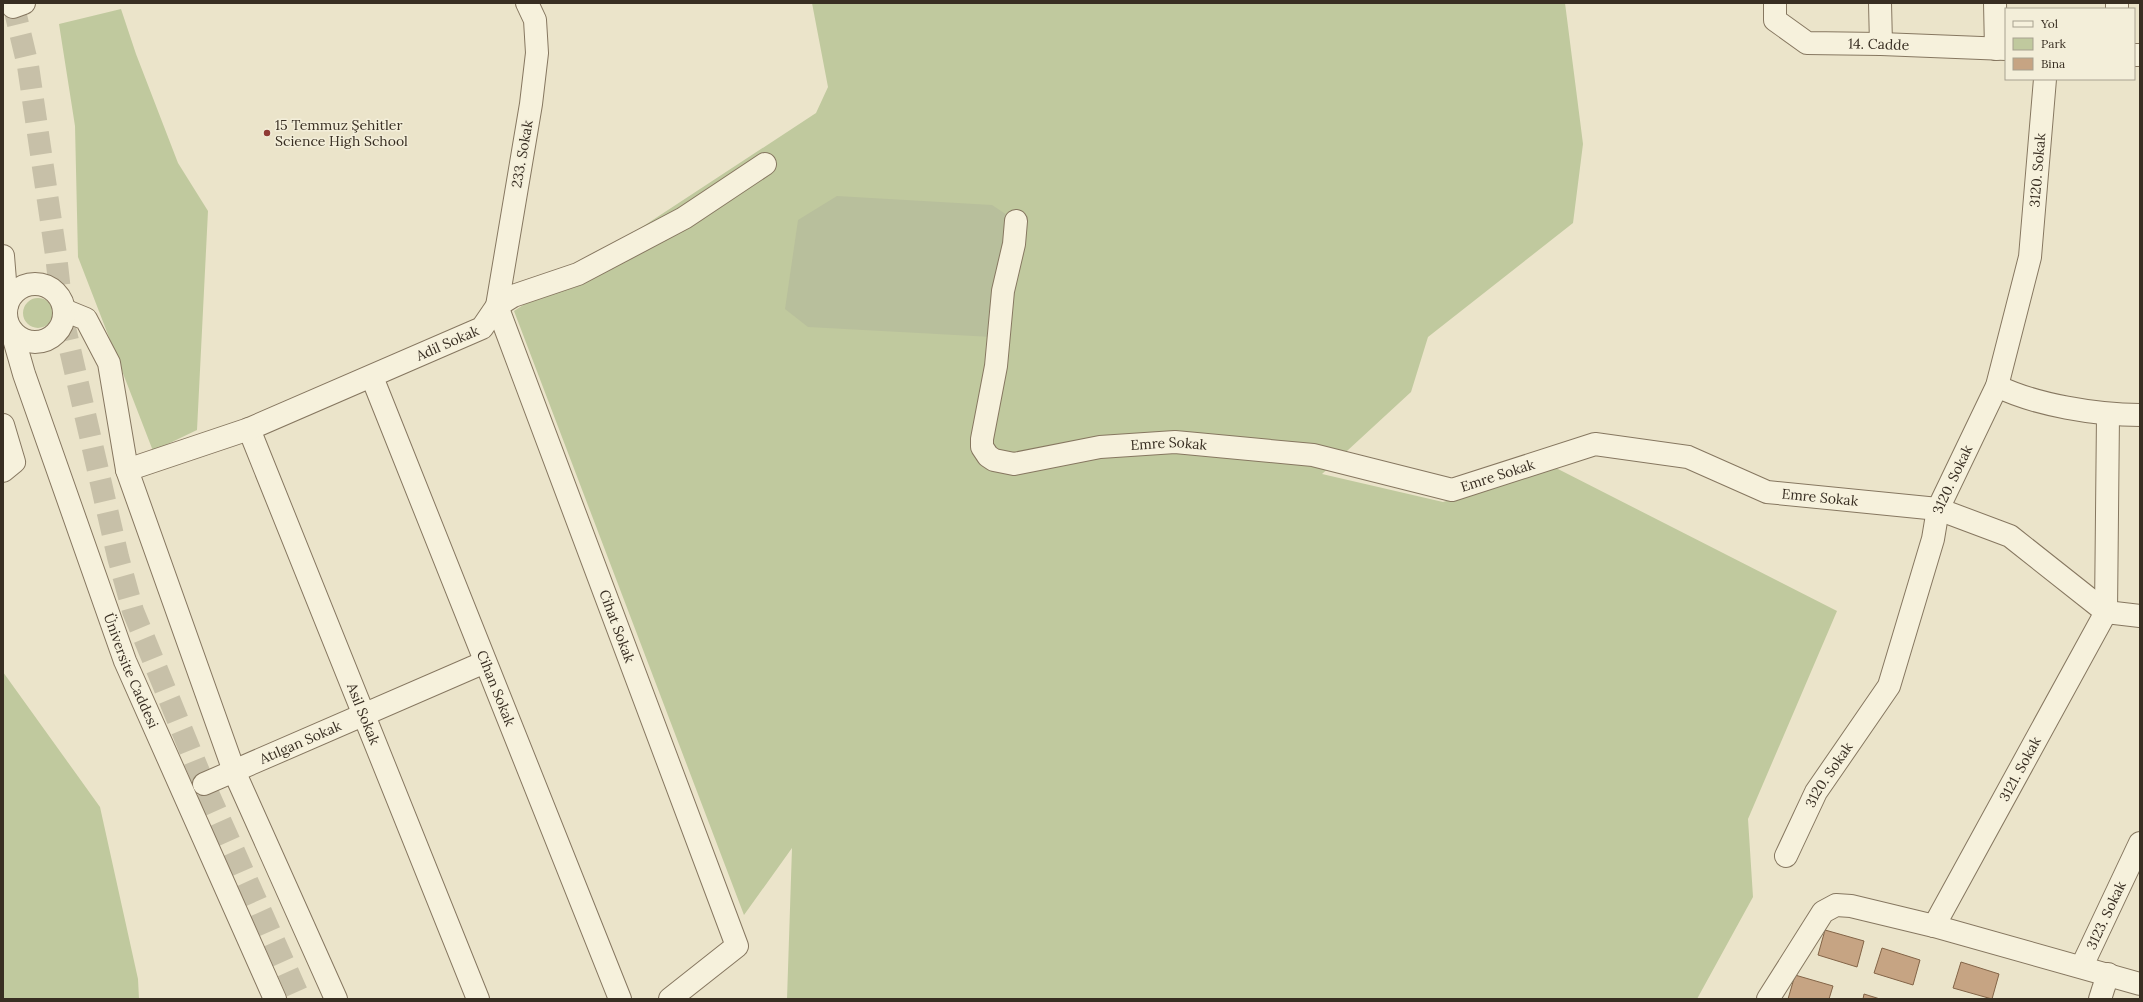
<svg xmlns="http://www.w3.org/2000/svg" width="2143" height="1002" viewBox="0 0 2143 1002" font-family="Lora,serif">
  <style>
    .green { fill: #c0c99e }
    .cemetery { fill: #b8bf9c }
    .building { fill: #c6a483; stroke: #836447 }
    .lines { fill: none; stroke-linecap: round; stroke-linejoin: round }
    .tertiary-tunnel { stroke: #c7c0a8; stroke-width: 22; stroke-dasharray: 22 11; stroke-linecap: butt }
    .minor-casing { stroke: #867760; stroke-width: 24 }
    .tertiary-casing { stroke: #867760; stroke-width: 24 }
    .minor { stroke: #f6f1dc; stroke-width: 22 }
    .tertiary { stroke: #f6f1dc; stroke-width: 22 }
    .poi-dot { fill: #903b35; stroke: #f3eed9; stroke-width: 1.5 }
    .labels { text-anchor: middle; stroke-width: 3; stroke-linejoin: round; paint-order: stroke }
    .street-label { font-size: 14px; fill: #382e22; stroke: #f3eed9 }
    .poi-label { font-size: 14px; fill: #382e22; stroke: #f3eed9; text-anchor: start }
  </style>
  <rect width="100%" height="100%" fill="#ebe4ca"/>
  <!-- green -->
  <path class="green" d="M 812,3 L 1565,3 L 1583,144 L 1573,223 L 1428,337 L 1411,392 L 1322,474 L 1443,502 L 1556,468 L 1837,611 L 1748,819 L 1753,897 L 1697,999 L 787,999 L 792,848 L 744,915 L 514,311 L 816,113 L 828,87 Z
    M 121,9 L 136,54 L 178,163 L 208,211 L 197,430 L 153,451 L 78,257 L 75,126 L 59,24 Z
    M23 313a15 15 0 1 1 30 0a15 15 0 1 1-30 0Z
    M 3,672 L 100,807 L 138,979 L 139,999 L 3,999 Z"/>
  <!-- cemetery -->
  <path class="cemetery" d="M 837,196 L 992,205 L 1016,221 L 992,337 L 808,327 L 785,309 L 798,220 Z"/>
  <!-- building -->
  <path class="building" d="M 1825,930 L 1864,941 L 1857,967 L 1818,955 Z
    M 1882,948 L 1920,960 L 1913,985 L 1874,973 Z
    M 1961,962 L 1999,974 L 1992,999 L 1953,988 Z
    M 1795,975 L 1833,986 L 1829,999 L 1788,999 Z
    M 1864,994 L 1880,999 L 1863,999 Z"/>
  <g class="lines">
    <!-- tertiary-tunnel -->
    <path class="tertiary-tunnel" d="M 13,3 L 28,66 L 56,255 L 61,300
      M 63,319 L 118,557 L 133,611 L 204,784 L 300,999"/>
    <defs>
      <g id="minor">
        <path id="s1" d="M 527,3 L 535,20 L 537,53 L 531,104 L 497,306 L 737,946 L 670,999"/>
        <path id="s2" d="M 1775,3 L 1775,20 L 1807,43 L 1881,44 L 2006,49"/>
        <path d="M 1880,3 L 1881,44"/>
        <path d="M 1995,3 L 1996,49"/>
        <path d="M 2117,3 L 2117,9"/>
        <path d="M 13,7 L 24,3"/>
        <path d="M 2134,55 L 2140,55"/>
        <path id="s3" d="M 1016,221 L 1014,244 L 1003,291 L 996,366 L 982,439 L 982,447 L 988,456 L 994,460 L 1014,464 L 1100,447 L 1175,442 L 1313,455 L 1452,490 L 1595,444 L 1688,457 L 1767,492 L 1938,509 L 2010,536 L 2106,612 L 2140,616"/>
        <path d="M 64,310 L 86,319 L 109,363 L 127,470 L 234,771 L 336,999"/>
        <path id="s4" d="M 372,377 L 620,999"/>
        <path d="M 1997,386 C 2035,405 2097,415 2140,415"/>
        <path d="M 3,425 L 14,462 L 3,471"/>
        <path id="s5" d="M 249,429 L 478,999"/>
        <path id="s6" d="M 127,470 L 249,429 L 482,328 L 497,306 L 513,296 L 578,274 L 684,218 L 765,164"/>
        <path id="s7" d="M 204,784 L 485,662"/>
        <path id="s8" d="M 1786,856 L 1816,792 L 1889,686 L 1933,539 L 1938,509 L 1997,386 L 2030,257 L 2045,79"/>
        <path id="s9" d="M 1934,926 L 2106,612 L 2108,415"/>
        <path id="s10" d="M 2082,966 L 2140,843"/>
        <path d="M 1768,999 L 1823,912 L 1836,905 L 1851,906 L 1934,926 L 2140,984"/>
        <path d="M 2100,999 L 2108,974"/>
      </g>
      <g id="tertiary">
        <path d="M 3,256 L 7,305"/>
        <circle cx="35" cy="313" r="29"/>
        <path id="s11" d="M 12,332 L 24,374 L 125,661 L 275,999"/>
      </g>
    </defs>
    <!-- minor casing -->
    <use href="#minor" class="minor-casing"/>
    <!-- tertiary casing -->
    <use href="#tertiary" class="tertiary-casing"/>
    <!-- minor -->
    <use href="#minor" class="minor"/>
    <!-- tertiary -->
    <use href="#tertiary" class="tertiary"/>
  </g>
  <!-- markers -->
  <circle class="poi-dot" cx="267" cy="133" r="4"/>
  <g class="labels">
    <!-- street labels -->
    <g class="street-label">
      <text dy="5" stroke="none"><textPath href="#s2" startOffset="128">14. Cadde</textPath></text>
      <text transform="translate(522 154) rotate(-80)" y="5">233. Sokak</text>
      <text dy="5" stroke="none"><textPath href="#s8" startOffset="740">3120. Sokak</textPath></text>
      <text dy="5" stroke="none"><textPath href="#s6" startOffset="345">Adil Sokak</textPath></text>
      <text dy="5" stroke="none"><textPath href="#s3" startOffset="424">Emre Sokak</textPath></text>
      <text dy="5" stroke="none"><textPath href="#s3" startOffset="760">Emre Sokak</textPath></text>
      <text dy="5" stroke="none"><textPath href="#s8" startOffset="416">3120. Sokak</textPath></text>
      <text dy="5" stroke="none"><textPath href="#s3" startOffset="1096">Emre Sokak</textPath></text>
      <text dy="5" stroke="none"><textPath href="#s1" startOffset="650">Cihat Sokak</textPath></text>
      <text dy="5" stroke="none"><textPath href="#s11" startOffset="359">Üniversite Caddesi</textPath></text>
      <text dy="5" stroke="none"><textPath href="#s4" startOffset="335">Cihan Sokak</textPath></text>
      <text dy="5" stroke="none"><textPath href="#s5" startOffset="307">Asil Sokak</textPath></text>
      <text dy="5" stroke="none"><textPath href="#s7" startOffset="105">Atılgan Sokak</textPath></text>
      <text dy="5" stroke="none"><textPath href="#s9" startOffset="179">3121. Sokak</textPath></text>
      <text dy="5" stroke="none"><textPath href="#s8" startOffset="92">3120. Sokak</textPath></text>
      <text dy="5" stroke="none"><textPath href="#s10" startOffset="56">3123. Sokak</textPath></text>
    </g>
    <!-- poi labels -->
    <g class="poi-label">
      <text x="275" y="130">15 Temmuz Şehitler<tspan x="275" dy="16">Science High School</tspan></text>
    </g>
  </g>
  <!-- border -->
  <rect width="2143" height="1002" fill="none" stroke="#382e22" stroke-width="8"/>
  <!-- legend -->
  <rect x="2005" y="8" width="130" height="72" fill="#f3eed9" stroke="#a8a190"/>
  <rect x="2013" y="21" width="20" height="6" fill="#f6f1dc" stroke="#a8a190"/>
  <text x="2041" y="28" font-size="12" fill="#382e22">Yol</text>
  <rect x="2013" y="38" width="20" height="12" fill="#c0c99e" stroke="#a8a190"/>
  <text x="2041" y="48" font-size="12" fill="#382e22">Park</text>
  <rect x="2013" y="58" width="20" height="12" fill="#c6a483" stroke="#a8a190"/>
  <text x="2041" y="68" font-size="12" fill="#382e22">Bina</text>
</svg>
